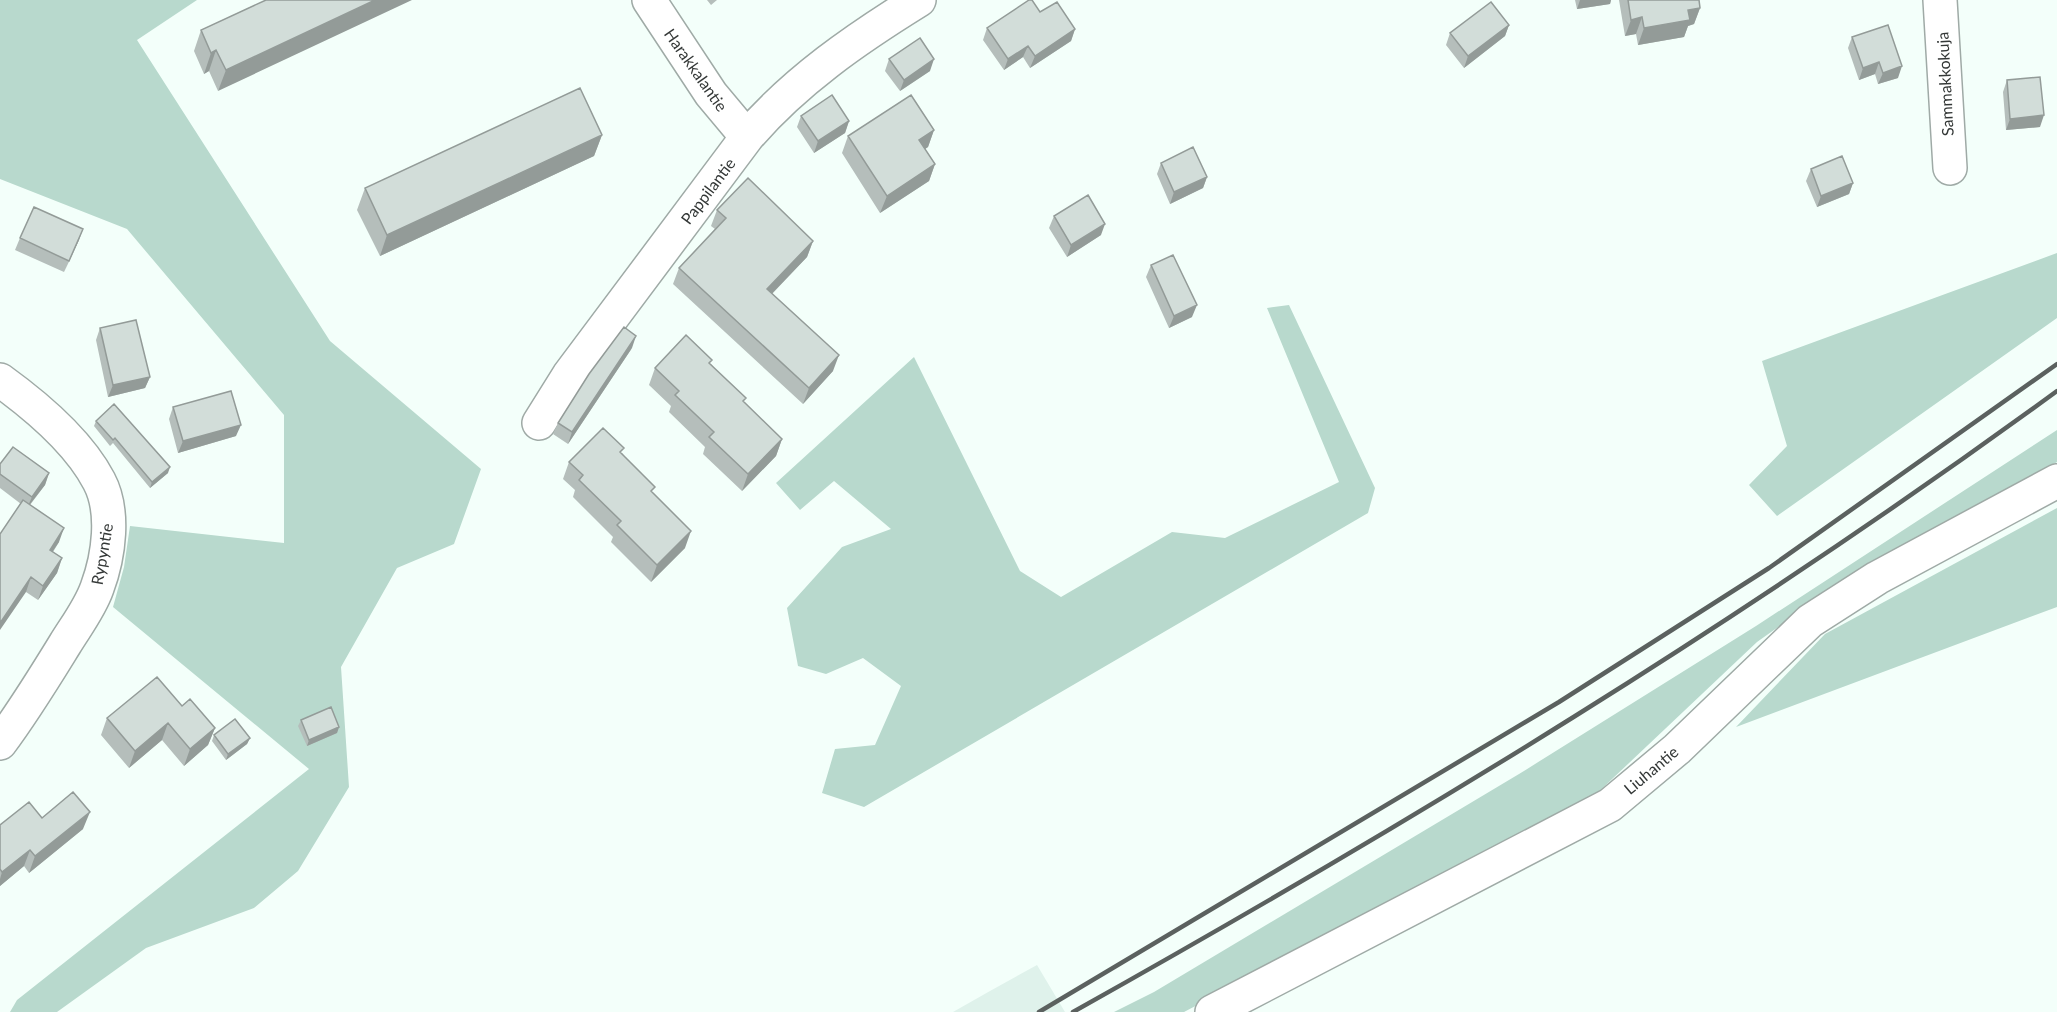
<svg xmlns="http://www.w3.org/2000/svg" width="2057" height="1012" viewBox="0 0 2057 1012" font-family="Lato,sans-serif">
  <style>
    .built { fill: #dff2eb }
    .green { fill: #b8d9cd }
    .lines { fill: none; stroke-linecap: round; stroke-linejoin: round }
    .minor-casing { stroke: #9faaa6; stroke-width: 36 }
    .minor { stroke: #fff; stroke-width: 33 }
    .rail { stroke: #5b615f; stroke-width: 4.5 }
    .wall { fill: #b5bebb }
    .shaded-wall { fill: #939b98 }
    .building { fill: #d2ddd9; stroke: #939b98; stroke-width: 1.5 }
    .labels { text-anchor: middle; stroke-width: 4.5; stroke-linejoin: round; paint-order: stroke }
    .street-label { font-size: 16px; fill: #343837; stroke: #fff }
  </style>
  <rect width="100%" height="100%" fill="#f3fffa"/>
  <!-- built -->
  <path class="built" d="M 1037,965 L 1065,1012 L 953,1012 L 990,991 Z"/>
  <!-- green -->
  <path class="green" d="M 0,0 L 197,0 L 137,40 L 330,341 L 481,469 L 454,544 L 397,568 L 341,667 L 349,787 L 298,871 L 254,908 L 146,948 L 57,1012 L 10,1012 L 17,1000 L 309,769 L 113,607 L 124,567 L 130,526 L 284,543 L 284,415 L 127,229 L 0,179 Z
    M 2057,253 L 2057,318 L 1777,516 L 1749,485 L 1787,446 L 1762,361 Z
    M 1289,305 L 1375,488 L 1368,513 L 864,807 L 822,793 L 835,749 L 875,745 L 901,686 L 863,658 L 826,674 L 798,666 L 787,608 L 842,547 L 891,529 L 834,481 L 800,510 L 776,483 L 914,357 L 1020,571 L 1061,597 L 1172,532 L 1225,538 L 1339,482 L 1267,308 Z
    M 2057,430 L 2057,462 L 1894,558 L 1822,596 L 1757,642 L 1592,798 L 1184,1012 L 1114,1012 L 1154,992 L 1519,774 L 1756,626 Z
    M 2057,508 L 2057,607 L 1736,727 L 1825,634 Z"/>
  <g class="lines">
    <defs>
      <path id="minor" d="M 649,0 L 711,94 L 747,137
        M 1940,0 L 1950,168
        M 0,380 C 36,406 78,441 99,481 C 115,511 109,556 97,588 C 90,608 76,626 65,644 C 44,678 24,711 0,743
        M 539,423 L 569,375 L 747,137 C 795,81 856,39 919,0
        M 1212,1012 L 1610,805 L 1677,749 L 1810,621 L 1877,578 L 2057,481"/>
    </defs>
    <!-- minor casing -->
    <use href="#minor" class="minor-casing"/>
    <!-- minor -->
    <use href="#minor" class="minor"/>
    <!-- rail -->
    <path class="rail" d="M 1039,1012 L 1559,702 L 1769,568 L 2057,364
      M 1073,1012 C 1414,821 1741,622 2057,391"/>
  </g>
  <!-- wall -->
  <path class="wall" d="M 266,0 L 218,91 L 209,71 L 204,74 L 194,51 L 201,30 Z
    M 707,0 L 717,0 L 711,5 Z
    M 1575,0 L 1611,0 L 1610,4 L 1577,9 Z
    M 1619,0 L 1699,0 L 1700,8 L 1694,24 L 1688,26 L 1684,37 L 1638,45 L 1636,34 L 1625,36 Z
    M 1040,12 L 1075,29 L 1071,41 L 1030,68 L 1023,57 L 1004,70 L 983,40 L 987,28 Z
    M 1509,25 L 1505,36 L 1464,68 L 1446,45 L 1450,33 Z
    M 1852,37 L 1898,78 L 1878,84 L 1875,74 L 1859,80 L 1848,48 Z
    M 889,59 L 930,71 L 900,91 L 885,71 Z
    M 2007,80 L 2040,127 L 2006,130 L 2003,92 Z
    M 801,116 L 849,121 L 845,133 L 814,153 L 797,127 Z
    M 934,130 L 928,147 L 925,149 L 935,164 L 929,181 L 880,213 L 842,153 L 848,136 Z
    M 602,135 L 594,156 L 380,256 L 357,210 L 365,188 Z
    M 1161,163 L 1207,177 L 1203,188 L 1170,204 L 1157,174 Z
    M 1811,169 L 1853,183 L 1849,194 L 1817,207 L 1806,181 Z
    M 717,210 L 813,241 L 807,257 L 772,294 L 833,371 L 803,404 L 673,284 L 679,268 L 715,229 L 711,226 Z
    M 1054,216 L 1101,235 L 1067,257 L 1049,228 Z
    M 20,238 L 79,240 L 64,272 L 15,250 Z
    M 1151,265 L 1192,317 L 1169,328 L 1146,277 Z
    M 100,328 L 150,377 L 145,388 L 108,397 L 96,340 Z
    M 632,348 L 568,444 L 553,434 L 558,423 Z
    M 711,364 L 744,403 L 782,439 L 776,456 L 742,491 L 703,454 L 705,447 L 669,412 L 671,406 L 649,385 L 655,368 Z
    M 173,407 L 236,436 L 178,453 L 169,419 Z
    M 96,421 L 168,473 L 150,488 L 113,443 L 110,446 L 94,426 Z
    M 622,453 L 653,493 L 685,548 L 651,582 L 611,542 L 613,537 L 573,497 L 575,490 L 563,479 L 569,462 Z
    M 0,464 L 49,473 L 45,485 L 30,505 L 59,542 L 53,552 L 62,558 L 57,573 L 38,600 L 26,592 L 21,504 L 0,488 Z
    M 182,706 L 215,728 L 208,745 L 184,766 L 162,740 L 129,768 L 101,735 L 107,718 Z
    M 301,720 L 339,727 L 337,733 L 307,746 L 298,726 Z
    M 214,735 L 250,738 L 247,744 L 226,760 L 212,741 Z
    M 42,818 L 83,829 L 29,873 L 24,866 L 0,886 L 0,825 Z"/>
  <!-- shaded-wall -->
  <path class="shaded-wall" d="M 375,0 L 412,0 L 218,91 L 226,70 Z
    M 1580,0 L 1611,0 L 1610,4 L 1577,9 Z
    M 1700,8 L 1694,24 L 1688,26 L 1684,37 L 1638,45 L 1644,28 L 1688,10 Z
    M 1642,17 L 1636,34 L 1625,36 L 1631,20 Z
    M 1509,25 L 1505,36 L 1464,68 L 1468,56 Z
    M 1075,29 L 1071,41 L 1030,68 L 1035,56 Z
    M 1028,46 L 1023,57 L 1004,70 L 1008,59 Z
    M 216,50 L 209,71 L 204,74 L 211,53 Z
    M 934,59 L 930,71 L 900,91 L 904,80 Z
    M 1879,62 L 1875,74 L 1859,80 L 1863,68 Z
    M 1902,66 L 1898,78 L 1878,84 L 1883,73 Z
    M 2044,115 L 2040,127 L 2006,130 L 2010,119 Z
    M 849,121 L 845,133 L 814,153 L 818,141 Z
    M 934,130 L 928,147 L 913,157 L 919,140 Z
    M 602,135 L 594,156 L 380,256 L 387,235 Z
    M 935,164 L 929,181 L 880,213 L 887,196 Z
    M 1207,177 L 1203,188 L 1170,204 L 1174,192 Z
    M 1853,183 L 1849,194 L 1817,207 L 1821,196 Z
    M 1105,224 L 1101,235 L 1067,257 L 1071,245 Z
    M 83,229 L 79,240 L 64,272 L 69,261 Z
    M 813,241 L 807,257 L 761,305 L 767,289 Z
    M 1197,305 L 1192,317 L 1169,328 L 1174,316 Z
    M 636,336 L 632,348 L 568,444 L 572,432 Z
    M 839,355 L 833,371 L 803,404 L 809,388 Z
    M 150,377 L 145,388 L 108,397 L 113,385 Z
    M 241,425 L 236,436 L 178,453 L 183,441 Z
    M 782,439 L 776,456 L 742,491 L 748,474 Z
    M 170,467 L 168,473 L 150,488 L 152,482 Z
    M 49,473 L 45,485 L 27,508 L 32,497 Z
    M 64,528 L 59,542 L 44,564 L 50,550 Z
    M 691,531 L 685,548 L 651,582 L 657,565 Z
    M 62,558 L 57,573 L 38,600 L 43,586 Z
    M 31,577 L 26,592 L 0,630 L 0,623 Z
    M 168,723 L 162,740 L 129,768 L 135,751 Z
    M 339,727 L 337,733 L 307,746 L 309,740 Z
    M 215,728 L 208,745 L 184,766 L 190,749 Z
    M 250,738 L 247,744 L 226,760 L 228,754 Z
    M 90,812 L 83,829 L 29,873 L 35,856 Z
    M 30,850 L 24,866 L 0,886 L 0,879 L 2,872 Z"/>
  <!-- building -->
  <path class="building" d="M 266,0 L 375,0 L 226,70 L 216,50 L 211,53 L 201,30 Z
    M 1029,0 L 1032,0 L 1040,12 L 1057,2 L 1075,29 L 1035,56 L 1028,46 L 1008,59 L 987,28 Z
    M 1628,0 L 1699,0 L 1700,8 L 1688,10 L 1690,20 L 1644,28 L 1642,17 L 1631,20 Z
    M 1491,2 L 1509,25 L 1468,56 L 1450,33 Z
    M 1888,25 L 1902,66 L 1883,73 L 1879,62 L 1863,68 L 1852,37 Z
    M 920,38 L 934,59 L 904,80 L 889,59 Z
    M 2040,77 L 2044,115 L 2010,119 L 2007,80 Z
    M 580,88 L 602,135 L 387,235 L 365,188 Z
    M 832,95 L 849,121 L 818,141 L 801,116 Z
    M 911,95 L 934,130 L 919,140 L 935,164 L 887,196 L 848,136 Z
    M 1193,147 L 1207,177 L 1174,192 L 1161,163 Z
    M 1842,156 L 1853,183 L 1821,196 L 1811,169 Z
    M 748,178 L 813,241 L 767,289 L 839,355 L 809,388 L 679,268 L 726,218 L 717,210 Z
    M 1088,195 L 1105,224 L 1071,245 L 1054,216 Z
    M 34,207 L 83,229 L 69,261 L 20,238 Z
    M 1173,255 L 1197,305 L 1174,316 L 1151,265 Z
    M 136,320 L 150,377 L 113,385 L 100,328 Z
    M 624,327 L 636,336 L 572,432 L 558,423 L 589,374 Z
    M 686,335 L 712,360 L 709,363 L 746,398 L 743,401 L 782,439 L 748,474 L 709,437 L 714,432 L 675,395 L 679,391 L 655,368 Z
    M 231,391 L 241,425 L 183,441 L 173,407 Z
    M 114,404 L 170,467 L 152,482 L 115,438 L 113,440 L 96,421 Z
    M 603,428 L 624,448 L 620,452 L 655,487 L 651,491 L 691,531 L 657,565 L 617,525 L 621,521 L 579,480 L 583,475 L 569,462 Z
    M 13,447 L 49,473 L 32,497 L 0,474 L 0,464 Z
    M 23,500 L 64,528 L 50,550 L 62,558 L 43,586 L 31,577 L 0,623 L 0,534 Z
    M 157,677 L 182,706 L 190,699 L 215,728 L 190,749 L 168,723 L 135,751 L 107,718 Z
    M 331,707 L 339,727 L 309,740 L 301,720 Z
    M 235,719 L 250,738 L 228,754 L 214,735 Z
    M 73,792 L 90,812 L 35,856 L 30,850 L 2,872 L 0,869 L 0,825 L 29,802 L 42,818 Z"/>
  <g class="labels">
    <!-- street labels -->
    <g class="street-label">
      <text transform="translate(696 70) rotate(55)" y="6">Harakkalantie</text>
      <text transform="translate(1945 84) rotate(-93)" y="6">Sammakkokuja</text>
      <text transform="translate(708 191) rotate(-53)" y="6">Pappilantie</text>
      <text transform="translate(102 554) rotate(-80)" y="6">Rypyntie</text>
      <text transform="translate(1651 770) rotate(-40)" y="6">Liuhantie</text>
    </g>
  </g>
</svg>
